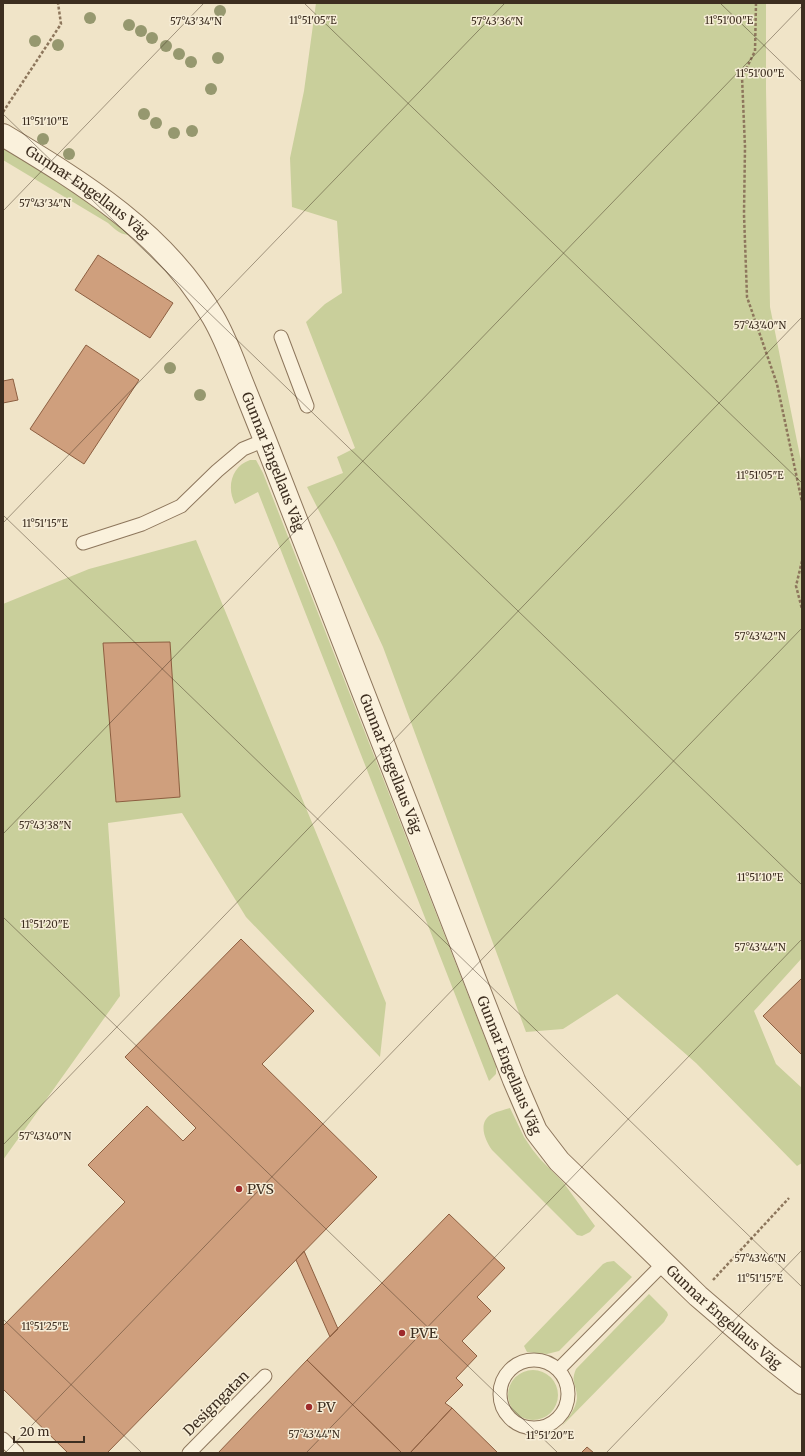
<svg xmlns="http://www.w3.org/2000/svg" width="805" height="1456" viewBox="0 0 805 1456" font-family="Merriweather,serif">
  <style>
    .green { fill: #c9cf9b }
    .building { fill: #cf9f7d; stroke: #8d5f41 }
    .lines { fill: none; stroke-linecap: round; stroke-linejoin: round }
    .service-casing { stroke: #8d765c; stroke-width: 15 }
    .minor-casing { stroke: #8d765c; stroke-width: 24 }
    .path { stroke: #8d765c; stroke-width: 2.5; stroke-dasharray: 3 2; stroke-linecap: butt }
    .service { stroke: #faf1dc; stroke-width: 13 }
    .minor { stroke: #faf1dc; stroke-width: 22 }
    .tree { fill: #96986f }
    .ticks { fill: none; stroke: #3d2e20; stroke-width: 1; stroke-opacity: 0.45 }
    .poi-dot { fill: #9e2a2b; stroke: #f7eed8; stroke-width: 1.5 }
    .labels { text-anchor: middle; stroke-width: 3; stroke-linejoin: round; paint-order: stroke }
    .street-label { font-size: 14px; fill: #3d2e20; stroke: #f7eed8 }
    .poi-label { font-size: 14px; fill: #3d2e20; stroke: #f7eed8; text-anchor: start }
    .ticks-label { font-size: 10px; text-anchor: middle; fill: #3d2e20; stroke: #f7eed8; stroke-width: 3; stroke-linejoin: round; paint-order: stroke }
  </style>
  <rect width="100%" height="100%" fill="#f0e4c8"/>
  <!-- green -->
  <path class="green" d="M 316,3 L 766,3 L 766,89 L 770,307 L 802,466 L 802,958 L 754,1011 L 776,1064 L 802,1088 L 802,1163 L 797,1166 L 696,1063 L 617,994 L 563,1029 L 526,1032 L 383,647 L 335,543 L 307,487 L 343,473 L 337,457 L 355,448 L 306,322 L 325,304 L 342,293 L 337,221 L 292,207 L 290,158 L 304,91 Z
    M 3,148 C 47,175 91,202 131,234 C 122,237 115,229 108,223 L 3,160 Z
    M 250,460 L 256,460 L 263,473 L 496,1066 L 496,1074 L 489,1081 L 258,492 L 235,504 C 226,487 232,466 250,460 Z
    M 196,540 L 386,1003 L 380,1057 L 246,917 L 182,813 L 108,823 L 120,996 L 3,1160 L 3,604 L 89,569 Z
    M 510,1108 L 524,1137 L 532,1149 L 540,1159 L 563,1182 L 595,1226 L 590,1232 L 582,1236 L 577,1235 L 492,1150 C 485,1140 477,1122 492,1114 C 498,1111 504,1110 510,1108 Z
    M 614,1261 L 632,1277 L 559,1351 L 547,1354 L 527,1352 L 524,1346 L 603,1264 L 607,1262 Z
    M 649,1294 L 667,1312 L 668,1315 L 664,1322 L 562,1426 C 568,1418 576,1409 577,1398 C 577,1385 570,1383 576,1369 Z
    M508 1395a25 25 0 1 1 50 0a25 25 0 1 1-50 0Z"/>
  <!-- building -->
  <path class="building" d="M 98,255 L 173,303 L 150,338 L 75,290 Z
    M 86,345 L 139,380 L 84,464 L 30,429 Z
    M 13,379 L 18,400 L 3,403 L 3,381 Z
    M 170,642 L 180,797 L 116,802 L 103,643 Z
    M 241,939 L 314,1011 L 262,1064 L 377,1177 L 107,1453 L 68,1453 L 3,1389 L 3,1326 L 125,1202 L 88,1165 L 147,1106 L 183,1141 L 196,1128 L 125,1057 Z
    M 802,978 L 802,1055 L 763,1016 Z
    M 449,1214 L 505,1268 L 477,1297 L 491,1311 L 462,1341 L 477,1356 L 456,1378 L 463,1385 L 445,1403 L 452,1408 L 410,1453 L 402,1453 L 307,1360 Z
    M 304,1251 L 338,1329 L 330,1337 L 296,1260 Z
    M 307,1360 L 402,1453 L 218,1453 Z
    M 452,1408 L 498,1453 L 410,1453 Z
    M 587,1447 L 594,1453 L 581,1453 Z"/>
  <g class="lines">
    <defs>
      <path id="service" d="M 281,337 L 307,406
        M 83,543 L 142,524 L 181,506 L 217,471 L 243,449 L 265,440
        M500 1394a34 34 0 1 1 68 0a34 34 0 1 1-68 0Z
        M 558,1370 L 664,1263
        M 3,1439 L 17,1453
        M 189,1453 L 265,1376"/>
      <g id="minor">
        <path id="s1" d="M 3,135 C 83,183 166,234 213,317 C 223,334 230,352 237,370 C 246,393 256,417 265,440 L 514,1080 L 536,1131 L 559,1161 L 698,1296 L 769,1357 L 802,1383"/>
      </g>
    </defs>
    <!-- service casing -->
    <use href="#service" class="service-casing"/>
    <!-- minor casing -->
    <use href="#minor" class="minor-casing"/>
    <!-- path -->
    <path class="path" d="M 756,3 L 755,51 L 742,77 L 745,147 L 744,214 L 747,297 L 777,384 L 802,502
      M 3,112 L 61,24 L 58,3
      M 802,561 L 796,586 L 802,609
      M 713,1280 L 789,1198"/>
    <!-- service -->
    <use href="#service" class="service"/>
    <!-- minor -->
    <use href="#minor" class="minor"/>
  </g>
  <!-- trees -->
  <g class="tree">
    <circle cx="220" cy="11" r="6"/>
    <circle cx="90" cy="18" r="6"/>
    <circle cx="129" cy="25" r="6"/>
    <circle cx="141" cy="31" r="6"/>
    <circle cx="152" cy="38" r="6"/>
    <circle cx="35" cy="41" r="6"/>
    <circle cx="58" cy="45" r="6"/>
    <circle cx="166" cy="46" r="6"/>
    <circle cx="179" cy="54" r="6"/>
    <circle cx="218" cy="58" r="6"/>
    <circle cx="191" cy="62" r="6"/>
    <circle cx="211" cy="89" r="6"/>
    <circle cx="144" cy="114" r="6"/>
    <circle cx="156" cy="123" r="6"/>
    <circle cx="192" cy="131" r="6"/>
    <circle cx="174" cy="133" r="6"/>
    <circle cx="43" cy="139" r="6"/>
    <circle cx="69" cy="154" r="6"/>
    <circle cx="170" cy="368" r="6"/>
    <circle cx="200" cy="395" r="6"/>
  </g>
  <!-- ticks -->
  <path class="ticks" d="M 304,3 L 802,483M 720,3 L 802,82M 3,114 L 802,885M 3,211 L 204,3M 3,515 L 802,1287M 3,523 L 505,3M 3,834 L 802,6M 3,917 L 558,1453M 3,1145 L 802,317M 3,1319 L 142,1453M 5,1453 L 802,628M 306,1453 L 802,939M 606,1453 L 802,1250"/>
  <!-- markers -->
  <g class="poi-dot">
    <circle cx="239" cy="1189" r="4"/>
    <circle cx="402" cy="1333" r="4"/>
    <circle cx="309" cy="1407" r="4"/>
  </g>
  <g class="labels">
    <!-- street labels -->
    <g class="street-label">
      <text dy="5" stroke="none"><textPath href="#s1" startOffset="102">Gunnar Engellaus Väg</textPath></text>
      <text dy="5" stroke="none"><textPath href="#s1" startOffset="438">Gunnar Engellaus Väg</textPath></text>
      <text dy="5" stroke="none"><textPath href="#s1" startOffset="762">Gunnar Engellaus Väg</textPath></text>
      <text dy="5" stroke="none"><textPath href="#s1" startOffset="1086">Gunnar Engellaus Väg</textPath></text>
      <text dy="5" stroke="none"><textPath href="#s1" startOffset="1422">Gunnar Engellaus Väg</textPath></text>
      <text transform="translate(216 1403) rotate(-45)" y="5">Designgatan</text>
    </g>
    <!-- poi labels -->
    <g class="poi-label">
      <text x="247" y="1194">PVS</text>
      <text x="410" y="1338">PVE</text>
      <text x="317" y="1412">PV</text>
    </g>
  </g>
  <g class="ticks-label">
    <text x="313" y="24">11°51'05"E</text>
    <text x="729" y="24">11°51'00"E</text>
    <text x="196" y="25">57°43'34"N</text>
    <text x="497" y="25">57°43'36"N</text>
    <text x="760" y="77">11°51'00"E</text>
    <text x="45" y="125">11°51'10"E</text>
    <text x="45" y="207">57°43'34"N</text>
    <text x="760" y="329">57°43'40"N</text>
    <text x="760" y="479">11°51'05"E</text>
    <text x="45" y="527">11°51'15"E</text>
    <text x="760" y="640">57°43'42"N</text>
    <text x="45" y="829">57°43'38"N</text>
    <text x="760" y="881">11°51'10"E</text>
    <text x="45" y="928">11°51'20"E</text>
    <text x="760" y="951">57°43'44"N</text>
    <text x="45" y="1140">57°43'40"N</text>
    <text x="760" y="1262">57°43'46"N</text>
    <text x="760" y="1282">11°51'15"E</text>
    <text x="45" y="1330">11°51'25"E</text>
    <text x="314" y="1438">57°43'44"N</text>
    <text x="550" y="1439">11°51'20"E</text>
  </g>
  <!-- border -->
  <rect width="805" height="1456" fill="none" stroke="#3d2e20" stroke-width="8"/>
  <!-- scale -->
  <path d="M14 1436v6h70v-6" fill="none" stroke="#3d2e20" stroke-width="2"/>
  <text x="20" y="1436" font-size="12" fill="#3d2e20" stroke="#f7eed8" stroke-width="3" paint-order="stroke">20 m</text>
</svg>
